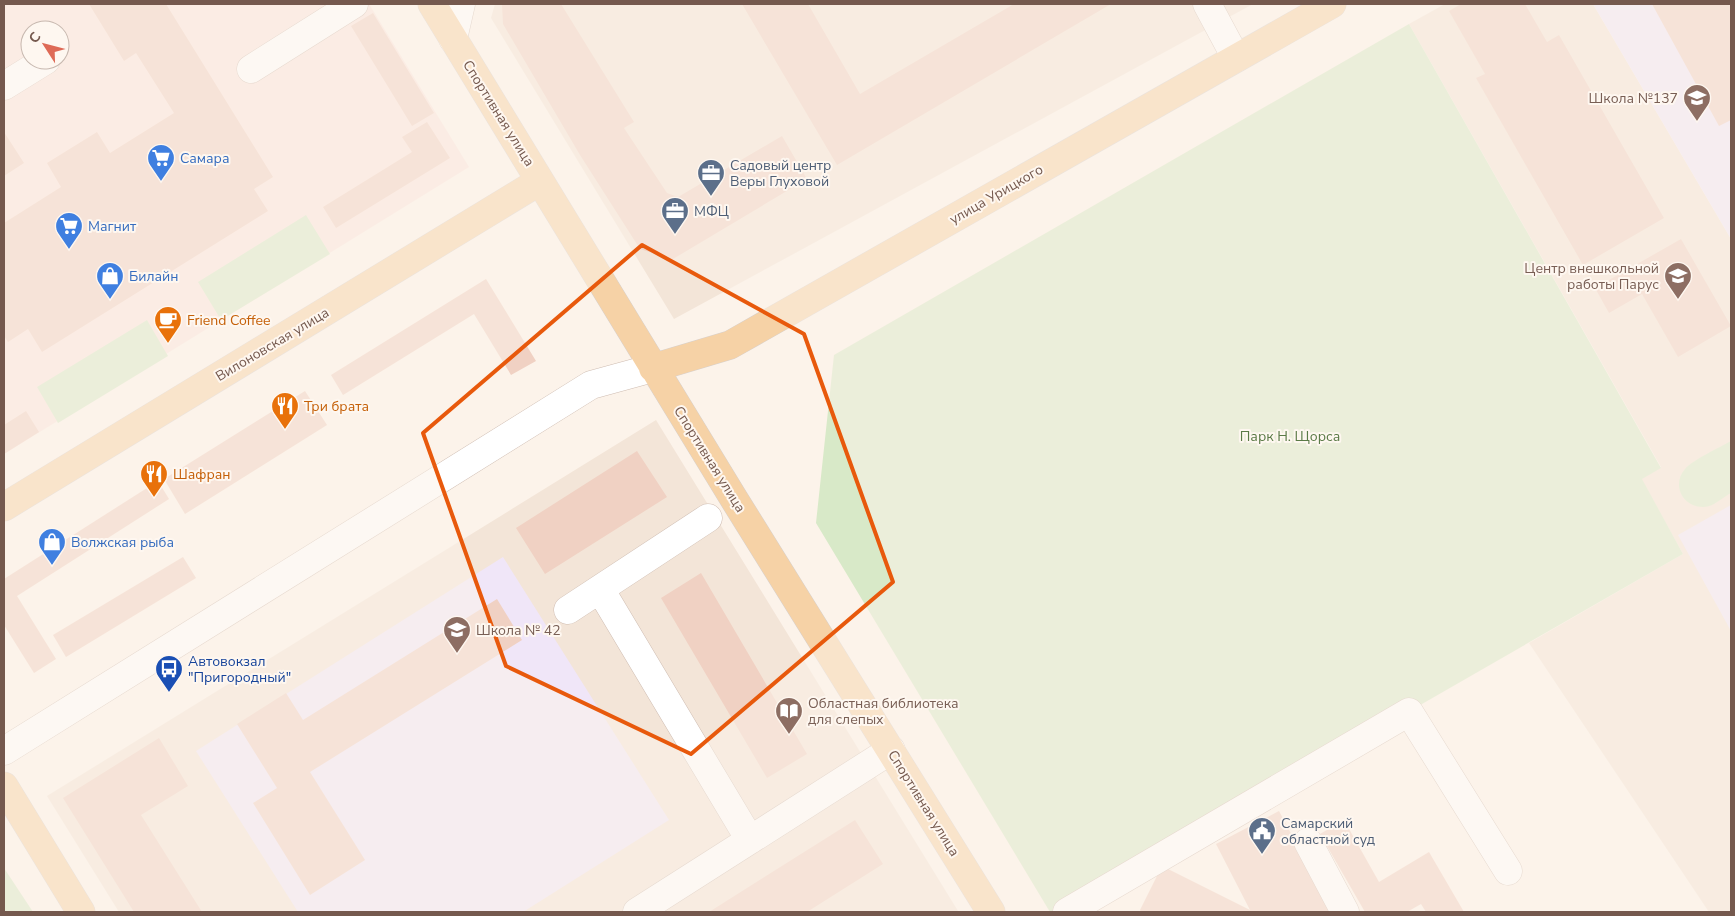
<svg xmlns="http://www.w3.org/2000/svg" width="1735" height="916" viewBox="0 0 1735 916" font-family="'Nunito Sans',sans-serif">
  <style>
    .residential { fill: #f3e5d8 }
    .commercial { fill: #fbe5de; fill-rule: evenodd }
    .education { fill: #f0e6f8 }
    .green { fill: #d8e9c8 }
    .building { fill: #f0d1c3 }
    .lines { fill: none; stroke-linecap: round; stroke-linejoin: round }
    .minor-casing { stroke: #cfbdb2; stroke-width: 29 }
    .major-casing { stroke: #d8d1cd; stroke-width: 29 }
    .minor { stroke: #fff; stroke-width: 28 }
    .major { stroke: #f6d2a6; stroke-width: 28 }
    .marked { fill: none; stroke: #e8590c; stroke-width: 4; stroke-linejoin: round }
    .labels { text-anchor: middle; stroke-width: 4; stroke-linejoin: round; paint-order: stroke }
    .education-label { font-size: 14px; fill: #785e54; stroke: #fef7f0; text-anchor: end }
    .street-label { font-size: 14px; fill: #75594e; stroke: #fef7f0 }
    .shop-label { font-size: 14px; fill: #366cbe; stroke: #fef7f0; text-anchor: start }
    .service-label { font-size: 14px; fill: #4e5e75; stroke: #fef7f0; text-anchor: start }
    .food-label { font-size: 14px; fill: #c56008; stroke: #fef7f0; text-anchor: start }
    .park-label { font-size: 14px; fill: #5a7a46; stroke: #fef7f0 }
    .transit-label { font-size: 14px; fill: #164399; stroke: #fef7f0; text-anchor: start }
  </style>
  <rect width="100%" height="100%" fill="#fcf3ea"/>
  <!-- residential -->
  <path class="residential" d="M 495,4 L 1253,4 L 674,319 L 491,18 Z
    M 1445,4 L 1593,4 L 1731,239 L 1731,912 L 1709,912 L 1529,643 L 1683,554 L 1641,479 L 1661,467 L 1409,24 Z
    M 656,420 L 958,911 L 119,912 L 47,796 Z"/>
  <!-- commercial -->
  <path class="commercial" d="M 4,4 L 369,4 L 469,167 L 4,454 ZM 30,30 L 60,30 L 60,60 L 30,60 Z"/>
  <!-- education -->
  <path class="education" d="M 1593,4 L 1731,4 L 1731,239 Z
    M 1731,505 L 1731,631 L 1678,535 Z
    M 503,557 L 669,820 L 523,912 L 298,912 L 196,751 Z"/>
  <!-- green -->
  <path class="green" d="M 1409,24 L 1661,468 L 1642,479 L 1683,554 L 1060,912 L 1050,912 L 816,523 L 834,355 Z
    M 306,215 L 330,254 L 221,320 L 198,282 Z
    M 147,320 L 168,356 L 58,423 L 37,387 Z
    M 1731,441 L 1731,493 C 1723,497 1713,507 1704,507 C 1683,508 1671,485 1685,469 C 1694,459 1719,448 1731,441 Z
    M 4,868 L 33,912 L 4,912 Z"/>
  <!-- building -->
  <path class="building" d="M 89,4 L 166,4 L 273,177 L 254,189 L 268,211 L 42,352 L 28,329 L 8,342 L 4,336 L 4,223 L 61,187 L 47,163 L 97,132 L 110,153 L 174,113 L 136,53 L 124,61 Z
    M 502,4 L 561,4 L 634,122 L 624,128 L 667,193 L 678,197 L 782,136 L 807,179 L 673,259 L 640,249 L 580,155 L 503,24 Z
    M 742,4 L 808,4 L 860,94 L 1014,4 L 1111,4 L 837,165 Z
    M 1461,4 L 1525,4 L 1547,42 L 1559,35 L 1664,218 L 1583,265 L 1476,78 L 1485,74 L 1449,11 Z
    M 1652,4 L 1731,4 L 1731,120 L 1719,126 Z
    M 373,13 L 434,113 L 412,126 L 351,26 Z
    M 427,122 L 450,158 L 336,228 L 323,207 L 412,152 L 402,137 Z
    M 4,132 L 24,163 L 4,176 Z
    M 1681,239 L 1731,326 L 1678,357 L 1642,294 L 1609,313 L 1595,288 Z
    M 486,279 L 536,361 L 511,375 L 474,314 L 343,395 L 331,375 Z
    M 305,391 L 327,425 L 185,514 L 164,479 Z
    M 26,411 L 39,432 L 4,454 L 4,425 Z
    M 637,451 L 667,497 L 545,574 L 516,528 Z
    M 158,481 L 169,499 L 17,596 L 56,659 L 34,673 L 4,625 L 4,579 Z
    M 183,557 L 196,578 L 66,657 L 53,635 Z
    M 701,573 L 807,754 L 767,778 L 661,598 Z
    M 497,599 L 522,640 L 310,772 L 365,860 L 310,895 L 253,803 L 277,788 L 237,724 L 286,693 L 303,720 Z
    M 159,738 L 188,786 L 141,815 L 202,912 L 134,912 L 63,798 Z
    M 1279,811 L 1333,912 L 1141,912 L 1140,910 L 1162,866 L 1250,910 L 1216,844 Z
    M 855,820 L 883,864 L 807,912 L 709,912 Z
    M 1344,820 L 1379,882 L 1429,852 L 1464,912 L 1426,912 L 1421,904 L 1407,912 L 1365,912 L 1320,834 Z"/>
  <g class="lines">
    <defs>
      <path id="minor" d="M 1207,4 L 1236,58
        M 453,39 L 461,4
        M 251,69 L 354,4
        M 4,86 L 46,60
        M 600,589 L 750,840
        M 568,610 L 708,518
        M 4,751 L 591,385 L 653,368
        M 1308,842 L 1345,912
        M 637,912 L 891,750
        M 1067,912 L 1409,712 L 1508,871"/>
      <path id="major" d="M 432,4 L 734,499 L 991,912
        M 653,368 L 730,345 L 1332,4
        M 4,507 L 540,181
        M 4,786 L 81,912"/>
    </defs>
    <!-- minor casing -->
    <use href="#minor" class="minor-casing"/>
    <!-- major casing -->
    <use href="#major" class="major-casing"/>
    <!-- minor -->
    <use href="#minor" class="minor"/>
    <!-- major -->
    <use href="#major" class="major"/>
  </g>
  <!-- marked area -->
  <path d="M0 0H1735V916H0ZM 642,245 L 804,334 L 893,582 L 691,754 L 506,666 L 423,433 Z" fill="#fcf3ea" fill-opacity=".55" fill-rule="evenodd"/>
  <path class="marked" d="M 642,245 L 804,334 L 893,582 L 691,754 L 506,666 L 423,433 Z"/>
  <!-- icons -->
  <defs>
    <symbol id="school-pin" viewBox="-11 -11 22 30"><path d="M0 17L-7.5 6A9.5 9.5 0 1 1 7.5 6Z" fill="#8d6e63" stroke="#fef7f0"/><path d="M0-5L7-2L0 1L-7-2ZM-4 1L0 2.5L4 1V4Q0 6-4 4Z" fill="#fff"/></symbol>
    <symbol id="supermarket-pin" viewBox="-11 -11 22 30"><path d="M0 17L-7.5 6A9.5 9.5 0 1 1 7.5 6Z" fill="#3f7fe0" stroke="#fef7f0"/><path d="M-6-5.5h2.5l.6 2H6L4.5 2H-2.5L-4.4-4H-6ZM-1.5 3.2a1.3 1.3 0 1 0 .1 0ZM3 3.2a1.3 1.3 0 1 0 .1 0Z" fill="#fff"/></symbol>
    <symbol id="office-pin" viewBox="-11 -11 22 30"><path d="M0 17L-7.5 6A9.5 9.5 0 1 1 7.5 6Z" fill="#5c6f8a" stroke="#fef7f0"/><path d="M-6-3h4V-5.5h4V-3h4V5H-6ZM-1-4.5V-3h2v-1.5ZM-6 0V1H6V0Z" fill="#fff"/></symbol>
    <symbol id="shop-pin" viewBox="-11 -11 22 30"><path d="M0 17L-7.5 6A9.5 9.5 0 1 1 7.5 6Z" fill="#3f7fe0" stroke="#fef7f0"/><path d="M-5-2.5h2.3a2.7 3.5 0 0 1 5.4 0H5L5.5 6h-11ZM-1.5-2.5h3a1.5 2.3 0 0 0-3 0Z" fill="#fff"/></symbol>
    <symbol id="cafe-pin" viewBox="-11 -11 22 30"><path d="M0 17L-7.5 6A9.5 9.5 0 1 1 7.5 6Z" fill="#e8710a" stroke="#fef7f0"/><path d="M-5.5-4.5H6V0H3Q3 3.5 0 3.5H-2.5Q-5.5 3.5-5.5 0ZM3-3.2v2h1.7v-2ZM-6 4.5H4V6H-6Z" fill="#fff"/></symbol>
    <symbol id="restaurant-pin" viewBox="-11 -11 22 30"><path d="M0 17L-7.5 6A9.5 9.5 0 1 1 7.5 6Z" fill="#e8710a" stroke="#fef7f0"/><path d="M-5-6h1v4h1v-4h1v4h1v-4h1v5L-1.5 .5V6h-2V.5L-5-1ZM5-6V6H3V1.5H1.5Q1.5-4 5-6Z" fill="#fff"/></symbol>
    <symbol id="bus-pin" viewBox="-11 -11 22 30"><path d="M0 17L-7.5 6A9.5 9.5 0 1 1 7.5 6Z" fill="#1a4fb4" stroke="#fef7f0"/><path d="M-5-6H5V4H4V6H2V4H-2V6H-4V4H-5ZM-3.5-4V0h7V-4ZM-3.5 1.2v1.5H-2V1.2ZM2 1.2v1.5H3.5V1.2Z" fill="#fff"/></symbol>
    <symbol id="library-pin" viewBox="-11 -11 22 30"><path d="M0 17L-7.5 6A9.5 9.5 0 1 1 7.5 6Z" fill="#8d6e63" stroke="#fef7f0"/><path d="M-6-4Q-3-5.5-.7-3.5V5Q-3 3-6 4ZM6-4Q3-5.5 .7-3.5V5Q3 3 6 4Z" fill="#fff"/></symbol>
    <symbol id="civic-pin" viewBox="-11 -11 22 30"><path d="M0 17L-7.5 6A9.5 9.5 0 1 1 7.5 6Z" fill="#5c6f8a" stroke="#fef7f0"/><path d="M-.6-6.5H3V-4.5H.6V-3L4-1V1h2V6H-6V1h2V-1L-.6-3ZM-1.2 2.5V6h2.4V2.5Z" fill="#fff"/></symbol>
  </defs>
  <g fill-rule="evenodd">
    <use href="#school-pin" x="1681" y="82" width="32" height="43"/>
    <use href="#supermarket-pin" x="145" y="142" width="32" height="43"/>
    <use href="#office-pin" x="695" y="157" width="32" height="43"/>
    <use href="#office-pin" x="659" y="195" width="32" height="43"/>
    <use href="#supermarket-pin" x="53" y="210" width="32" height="43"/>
    <use href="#shop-pin" x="94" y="260" width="32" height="43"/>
    <use href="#school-pin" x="1662" y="260" width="32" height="43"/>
    <use href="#cafe-pin" x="152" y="304" width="32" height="43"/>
    <use href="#restaurant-pin" x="269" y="390" width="32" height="43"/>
    <use href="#restaurant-pin" x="138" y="458" width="32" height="43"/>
    <use href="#shop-pin" x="36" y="526" width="32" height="43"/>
    <use href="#school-pin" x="441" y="614" width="32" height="43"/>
    <use href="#bus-pin" x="153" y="653" width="32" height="43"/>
    <use href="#library-pin" x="773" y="695" width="32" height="43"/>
    <use href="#civic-pin" x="1246" y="815" width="32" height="43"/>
  </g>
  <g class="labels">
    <!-- education labels -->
    <g class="education-label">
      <text x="1678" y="103">Школа №137</text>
      <text x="1659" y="273">Центр внешкольной<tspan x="1659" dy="16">работы Парус</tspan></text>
      <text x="476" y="635" text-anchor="start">Школа № 42</text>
      <text x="808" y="708" text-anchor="start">Областная библиотека<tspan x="808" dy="16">для слепых</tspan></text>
    </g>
    <!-- street labels -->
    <g class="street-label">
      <text transform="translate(499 113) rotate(58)" y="5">Спортивная улица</text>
      <text transform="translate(996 194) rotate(-30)" y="5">улица Урицкого</text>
      <text transform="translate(272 344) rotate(-31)" y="5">Вилоновская улица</text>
      <text transform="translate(710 459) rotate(58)" y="5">Спортивная улица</text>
      <text transform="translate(924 803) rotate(58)" y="5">Спортивная улица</text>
    </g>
    <!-- shop labels -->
    <g class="shop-label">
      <text x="180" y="163">Самара</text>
      <text x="88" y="231">Магнит</text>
      <text x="129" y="281">Билайн</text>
      <text x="71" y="547">Волжская рыба</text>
    </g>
    <!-- service labels -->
    <g class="service-label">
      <text x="730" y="170">Садовый центр<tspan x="730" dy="16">Веры Глуховой</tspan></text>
      <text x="694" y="216">МФЦ</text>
      <text x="1281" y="828">Самарский<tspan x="1281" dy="16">областной суд</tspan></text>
    </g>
    <!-- food labels -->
    <g class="food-label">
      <text x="187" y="325">Friend Coffee</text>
      <text x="304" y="411">Три брата</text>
      <text x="173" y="479">Шафран</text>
    </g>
    <!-- park labels -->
    <g class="park-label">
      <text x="1290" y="441">Парк Н. Щорса</text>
    </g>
    <!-- transit labels -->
    <g class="transit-label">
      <text x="188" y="666">Автовокзал<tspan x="188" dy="16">"Пригородный"</tspan></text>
    </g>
  </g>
  <!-- border -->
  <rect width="1735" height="916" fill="none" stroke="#75594e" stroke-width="10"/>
  <!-- north arrow -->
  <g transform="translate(45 45) rotate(306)"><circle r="24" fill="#fef7f0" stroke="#c7b8af"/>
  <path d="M0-4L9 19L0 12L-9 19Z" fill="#de6a56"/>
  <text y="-8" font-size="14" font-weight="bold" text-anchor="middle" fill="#75594e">С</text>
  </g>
</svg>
